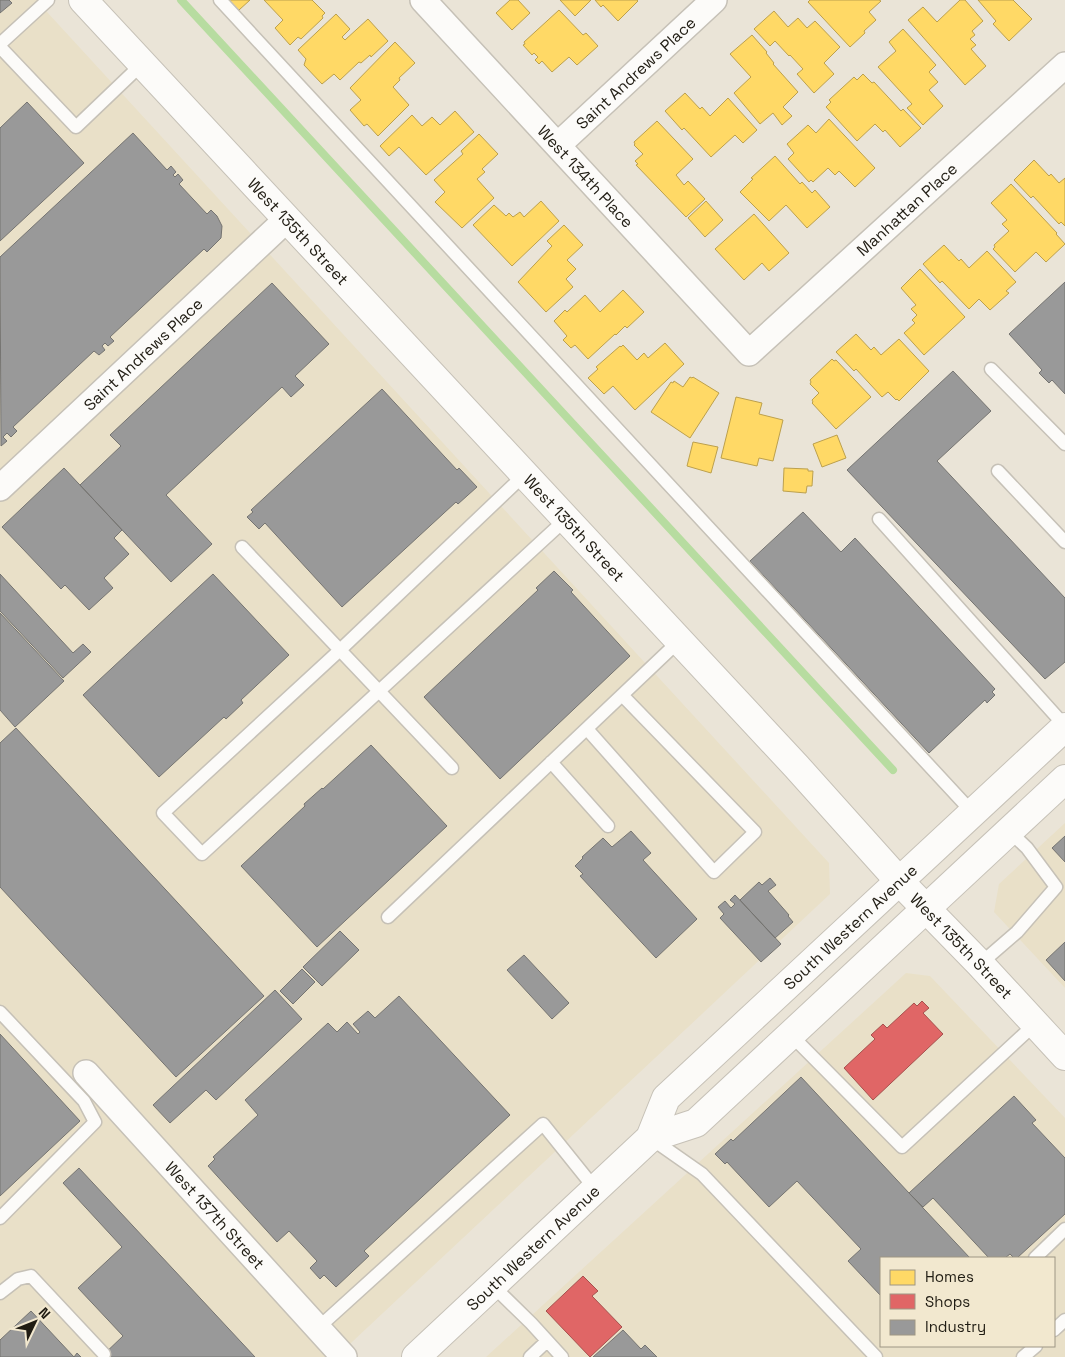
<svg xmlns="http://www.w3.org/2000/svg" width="1065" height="1357" viewBox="0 0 1065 1357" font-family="'Space Grotesk',sans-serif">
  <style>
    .built { fill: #e9e0c8; fill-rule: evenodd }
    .homes { fill: #ffd966; stroke: #bca04d }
    .shops { fill: #e06666; stroke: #a6504d }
    .industry { fill: #999; stroke: #757471 }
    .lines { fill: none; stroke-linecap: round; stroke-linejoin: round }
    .stream { stroke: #b7dca0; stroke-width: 8 }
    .service-casing { stroke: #c6c1b7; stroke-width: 15 }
    .minor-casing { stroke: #c6c1b7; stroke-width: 28 }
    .tertiary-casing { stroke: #c6c1b7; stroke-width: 30 }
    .primary-casing { stroke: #c6c1b7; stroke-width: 30 }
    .service { stroke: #fcfbf9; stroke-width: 12 }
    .minor { stroke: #fcfbf9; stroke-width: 25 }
    .tertiary { stroke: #fcfbf9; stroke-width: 28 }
    .primary { stroke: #fcfbf9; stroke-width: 28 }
    .labels { text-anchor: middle; stroke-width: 5; stroke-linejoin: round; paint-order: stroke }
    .street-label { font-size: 16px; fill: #201c13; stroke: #f2e8cf }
  </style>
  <rect width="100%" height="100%" fill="#eae4d7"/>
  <!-- built -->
  <path class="built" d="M 0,0 L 36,0 L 829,863 L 830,894 L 336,1357 L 0,1357 Z
    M 1065,823 L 1065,988 L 994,912 L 999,884 Z
    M 906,973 L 930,976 L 1065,1118 L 1065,1357 L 486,1357 ZM 881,1258 L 1054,1258 L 1054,1346 L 881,1346 Z"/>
  <!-- homes -->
  <path class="homes" d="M 229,0 L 250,0 L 239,10 Z
    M 264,0 L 312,0 L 325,13 L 322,16 L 323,18 L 301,39 L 298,37 L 290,45 L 275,28 L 283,20 Z
    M 510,0 L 518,0 L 530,13 L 512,30 L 496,13 Z
    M 560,0 L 591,0 L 575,16 Z
    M 595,0 L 637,0 L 638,1 L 618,21 L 603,5 L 601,7 Z
    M 810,0 L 879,0 L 881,1 L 869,12 L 876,20 L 864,31 L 865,33 L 850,47 L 808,2 Z
    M 960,0 L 965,0 L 983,21 L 972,31 L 975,35 L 970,39 L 976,45 L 971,49 L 986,66 L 965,85 L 908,20 L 923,7 L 937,22 Z
    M 978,0 L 1013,0 L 1032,19 L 1009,41 L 993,24 L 996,21 Z
    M 559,10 L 583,35 L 586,33 L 598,46 L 577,65 L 569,57 L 552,72 L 542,61 L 539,64 L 535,60 L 538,57 L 534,53 L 532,55 L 523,45 L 525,44 L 524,42 Z
    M 774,11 L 788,27 L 798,18 L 807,28 L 815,21 L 840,47 L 824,63 L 834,74 L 814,93 L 797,74 L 803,69 L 790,55 L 789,56 L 775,41 L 770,46 L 754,29 Z
    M 336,14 L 350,29 L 342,37 L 345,40 L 368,19 L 388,41 L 371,57 L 370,55 L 361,63 L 359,62 L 340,80 L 334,74 L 322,84 L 304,65 L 306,59 L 298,50 Z
    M 903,29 L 936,65 L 929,72 L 938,82 L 929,90 L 943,106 L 923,125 L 907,108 L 912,104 L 878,67 L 896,51 L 889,42 Z
    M 752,35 L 767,52 L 766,53 L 774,63 L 773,64 L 798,92 L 783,107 L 792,116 L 782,125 L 773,113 L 760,124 L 734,93 L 751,77 L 730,54 Z
    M 395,42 L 415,63 L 399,78 L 400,80 L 393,87 L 409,105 L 378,136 L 367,124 L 364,126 L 350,110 L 361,100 L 350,88 Z
    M 863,74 L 872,83 L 874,82 L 901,111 L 903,109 L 921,128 L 900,147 L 885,130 L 883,132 L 875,124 L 857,141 L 826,107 L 831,102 L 829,100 L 854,77 L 857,80 Z
    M 685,93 L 700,109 L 702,107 L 710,116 L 728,98 L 757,130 L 743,143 L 735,135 L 711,157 L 684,128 L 682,130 L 665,111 Z
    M 455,111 L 474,132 L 426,175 L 399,147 L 389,156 L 380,146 L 412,115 L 422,126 L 432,117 L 440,125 Z
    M 829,119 L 875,168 L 855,187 L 839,171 L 835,175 L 828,168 L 813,182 L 811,180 L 809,182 L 788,159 L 794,153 L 787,144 L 808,125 L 816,133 Z
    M 657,121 L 693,159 L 676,175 L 684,185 L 688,181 L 705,199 L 686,217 L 636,165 L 638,164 L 635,161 L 643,154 L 634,145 L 635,144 L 634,142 Z
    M 479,134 L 498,154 L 482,169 L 485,172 L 477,179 L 494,198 L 462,228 L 435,202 L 445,192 L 434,180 L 463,154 L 461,151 Z
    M 775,156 L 800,184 L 802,182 L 812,193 L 815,190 L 830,207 L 807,228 L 786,205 L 769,221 L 740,192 L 753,179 L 751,178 Z
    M 1034,160 L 1049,176 L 1051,174 L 1059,183 L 1065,178 L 1065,226 L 1061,222 L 1059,224 L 1033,196 L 1031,198 L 1014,180 Z
    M 1011,184 L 1057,233 L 1056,234 L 1065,244 L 1046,262 L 1036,252 L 1015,272 L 993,249 L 995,247 L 994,245 L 1009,231 L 1002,224 L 1007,220 L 991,203 Z
    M 541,201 L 559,221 L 512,266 L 473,225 L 494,205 L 506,216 L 509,213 L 513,217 L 520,212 L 524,217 Z
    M 706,201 L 723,220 L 705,237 L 688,218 Z
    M 754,214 L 789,253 L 769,271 L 762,263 L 744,280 L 715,249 Z
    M 564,225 L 583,245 L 567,260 L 576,269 L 566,279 L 573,287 L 546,312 L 518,282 L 552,246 L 547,241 Z
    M 944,245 L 959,261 L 961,259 L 969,268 L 987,251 L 1016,282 L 1006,291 L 1009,293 L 990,310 L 979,299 L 969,309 L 942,281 L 940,283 L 923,264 Z
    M 920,269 L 965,317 L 924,355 L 904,333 L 915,323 L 912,320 L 917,315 L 911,309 L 916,305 L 901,288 Z
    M 623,290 L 644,312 L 627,328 L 625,326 L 616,335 L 615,334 L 588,359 L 575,345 L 571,348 L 563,340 L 567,336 L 554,321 L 565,310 L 567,312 L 585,295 L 600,312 Z
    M 856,334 L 871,350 L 874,347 L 881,355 L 899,339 L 929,371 L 899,401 L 897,399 L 896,400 L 888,392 L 882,397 L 856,369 L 854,371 L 836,352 Z
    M 665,343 L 684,364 L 635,410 L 613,386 L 604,394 L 588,378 L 598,369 L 596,367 L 620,346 L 621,347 L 623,345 L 637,360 L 644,353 L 648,358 Z
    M 832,359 L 834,361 L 836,360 L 871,397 L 836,429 L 812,403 L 813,402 L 812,400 L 819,393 L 810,384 L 811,382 L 810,380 Z
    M 690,377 L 692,378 L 693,377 L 719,393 L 690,438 L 651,412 L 671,382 L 673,383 L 674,381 L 683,387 Z
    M 736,397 L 762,403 L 759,414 L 783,420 L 773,461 L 759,458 L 757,466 L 721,458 Z
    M 837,435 L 846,458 L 822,467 L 813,444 Z
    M 693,442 L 718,447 L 711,473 L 687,466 Z
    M 784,468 L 808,469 L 808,471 L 813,471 L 812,486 L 807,486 L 806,493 L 783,491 Z"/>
  <!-- shops -->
  <path class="shops" d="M 922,1001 L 929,1008 L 923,1013 L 943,1034 L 873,1100 L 844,1068 L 875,1039 L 871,1035 L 883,1024 L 887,1028 L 914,1003 L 917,1006 Z
    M 583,1276 L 598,1291 L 592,1296 L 622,1327 L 590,1357 L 546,1311 Z"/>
  <!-- industry -->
  <path class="industry" d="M 0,0 L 9,0 L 12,3 L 0,13 Z
    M 27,102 L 84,163 L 0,241 L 0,128 Z
    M 133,133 L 167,170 L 171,166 L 176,172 L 173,175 L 175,177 L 178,174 L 183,180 L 179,184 L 207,214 L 211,210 L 217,216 L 222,226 L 221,238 L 207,252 L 204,249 L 110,337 L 114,341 L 108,346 L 105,343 L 102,346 L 105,350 L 99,355 L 94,351 L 13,427 L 17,431 L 11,437 L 7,433 L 3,437 L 7,441 L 1,446 L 0,257 Z
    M 1065,282 L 1065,394 L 1052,380 L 1049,383 L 1039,373 L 1042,370 L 1009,334 Z
    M 272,283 L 329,344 L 295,376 L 304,385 L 291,397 L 282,387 L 166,495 L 212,544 L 171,582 L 80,485 L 121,446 L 110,435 Z
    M 953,371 L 991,411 L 937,461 L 1065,598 L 1065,662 L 1045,679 L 847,470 Z
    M 382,389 L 457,470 L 459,468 L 477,487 L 458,504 L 456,502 L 342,607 L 265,523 L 259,529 L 247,517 L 253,512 L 251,510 Z
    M 64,468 L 122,530 L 114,538 L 129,554 L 104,578 L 113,588 L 89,610 L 65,585 L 61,589 L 2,527 Z
    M 803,512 L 841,552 L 855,538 L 995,689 L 992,692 L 995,695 L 987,703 L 985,700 L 929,753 L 750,561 Z
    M 554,571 L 573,590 L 571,592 L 630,656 L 500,779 L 424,697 L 538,590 L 536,588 Z
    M 0,574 L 73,653 L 83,644 L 91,652 L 63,678 L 0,611 Z
    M 213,574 L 289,655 L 241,700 L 243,703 L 226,719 L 224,717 L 159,777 L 83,695 Z
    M 0,613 L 64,681 L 15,727 L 0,710 Z
    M 16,728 L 264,996 L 176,1077 L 0,887 L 0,743 Z
    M 371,745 L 447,826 L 317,947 L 241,866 L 305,806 L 304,804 L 322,788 L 323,789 Z
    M 631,831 L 651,853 L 643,860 L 697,919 L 656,958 L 580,876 L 583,874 L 575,866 L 583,858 L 582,857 L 603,838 L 612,847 Z
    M 1065,836 L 1065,862 L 1052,848 Z
    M 770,878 L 776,885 L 768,891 L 789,915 L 788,916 L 793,922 L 775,938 L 740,900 L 759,882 L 762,885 Z
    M 735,895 L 781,944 L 761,962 L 720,918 L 724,914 L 718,907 L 725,901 L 731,908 L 735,904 L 730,900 Z
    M 340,931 L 359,950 L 322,986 L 303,967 Z
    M 1065,942 L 1065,981 L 1046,960 Z
    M 524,955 L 569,1003 L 552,1019 L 507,970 Z
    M 302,969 L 315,982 L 293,1004 L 280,991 Z
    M 275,990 L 302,1019 L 216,1100 L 206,1090 L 170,1123 L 153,1105 Z
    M 399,996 L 510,1115 L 364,1251 L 369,1256 L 336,1287 L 324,1275 L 320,1279 L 310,1268 L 317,1261 L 289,1231 L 277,1242 L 208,1166 L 215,1159 L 213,1157 L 258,1115 L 245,1100 L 328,1023 L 337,1032 L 347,1022 L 358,1034 L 360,1032 L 353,1024 L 368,1011 L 375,1018 Z
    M 0,1034 L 80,1121 L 0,1196 Z
    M 801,1077 L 909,1193 L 970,1258 L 881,1258 L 881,1296 L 848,1261 L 861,1249 L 797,1181 L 769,1207 L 727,1162 L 725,1164 L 715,1154 L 731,1139 L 733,1141 Z
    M 1014,1096 L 1036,1120 L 1032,1123 L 1065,1158 L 1065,1214 L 1017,1258 L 1014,1258 L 1010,1254 L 1005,1258 L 989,1258 L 933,1198 L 923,1207 L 909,1193 Z
    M 79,1168 L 255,1357 L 101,1357 L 123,1336 L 78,1288 L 122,1247 L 63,1183 Z
    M 31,1311 L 74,1357 L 77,1353 L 81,1357 L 0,1357 L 0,1340 Z
    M 623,1330 L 641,1349 L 645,1345 L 657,1357 L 593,1357 Z"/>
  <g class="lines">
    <!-- stream -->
    <path class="stream" d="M 181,0 L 893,770"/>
    <defs>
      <path id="service" d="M 220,0 L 973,813
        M 0,44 L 48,0
        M 0,47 L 76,127 L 142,64
        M 991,369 L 1065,444
        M 998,471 L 1065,542
        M 524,475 L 340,650 L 163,813 L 202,854 L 566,519
        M 879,519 L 1065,726
        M 242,547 L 452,768
        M 587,729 L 714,872 L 755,832 L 622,695
        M 551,762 L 608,826
        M 388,917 L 679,641
        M 980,964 L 1017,932 L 1056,887 L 1027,848 L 1009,831
        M 0,1012 L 84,1101 L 95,1122 L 0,1218
        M 790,1034 L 902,1147 L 1035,1024
        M 652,1139 L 702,1174 L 876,1357
        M 1035,1258 L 1065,1229
        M 492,1285 L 531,1323 L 562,1357
        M 0,1293 L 18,1279 L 31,1276 L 104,1354
        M 318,1328 L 543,1124 L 596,1190
        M 1054,1330 L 1065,1320
        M 530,1357 L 547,1341
        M 1023,1357 L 1036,1346"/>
      <g id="minor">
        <path id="s1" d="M 423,0 L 749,353 L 1065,65"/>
        <path id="s2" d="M 558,145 L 714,0"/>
        <path id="s3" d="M 0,488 L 287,219"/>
        <path id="s4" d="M 86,1073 L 344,1357"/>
      </g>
      <g id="tertiary">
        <path id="s5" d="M 83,0 L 796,766 L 900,882 L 980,964 L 1065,1056"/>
      </g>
      <g id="primary">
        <path d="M 650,1138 L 696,1123 L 1065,779"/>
        <path id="s6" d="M 416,1357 L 650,1138 L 666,1098 L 1065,727"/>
      </g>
    </defs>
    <!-- service casing -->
    <use href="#service" class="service-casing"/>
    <!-- minor casing -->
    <use href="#minor" class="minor-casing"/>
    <!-- tertiary casing -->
    <use href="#tertiary" class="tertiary-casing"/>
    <!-- primary casing -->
    <use href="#primary" class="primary-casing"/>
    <!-- service -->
    <use href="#service" class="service"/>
    <!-- minor -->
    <use href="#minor" class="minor"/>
    <!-- tertiary -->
    <use href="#tertiary" class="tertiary"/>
    <!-- primary -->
    <use href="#primary" class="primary"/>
  </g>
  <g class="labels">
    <!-- street labels -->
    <g class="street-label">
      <text dy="6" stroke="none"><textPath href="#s2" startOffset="106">Saint Andrews Place</textPath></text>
      <text dy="6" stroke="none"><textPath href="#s1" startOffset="240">West 134th Place</textPath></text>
      <text dy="6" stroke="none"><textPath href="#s1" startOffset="694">Manhattan Place</textPath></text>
      <text dy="6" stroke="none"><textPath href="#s5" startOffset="316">West 135th Street</textPath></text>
      <text dy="6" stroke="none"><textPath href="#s3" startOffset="196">Saint Andrews Place</textPath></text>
      <text dy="6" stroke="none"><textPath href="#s5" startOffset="721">West 135th Street</textPath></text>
      <text dy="6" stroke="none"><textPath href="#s6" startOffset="615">South Western Avenue</textPath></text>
      <text dy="6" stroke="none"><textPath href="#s5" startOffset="1291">West 135th Street</textPath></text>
      <text dy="6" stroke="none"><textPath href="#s4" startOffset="192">West 137th Street</textPath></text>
      <text dy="6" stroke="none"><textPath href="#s6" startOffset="160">South Western Avenue</textPath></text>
    </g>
  </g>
  <!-- legend -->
  <rect x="880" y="1257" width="175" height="90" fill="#f2e8cf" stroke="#9e9684"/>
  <rect x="890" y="1270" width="25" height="15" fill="#ffd966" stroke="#9e9684"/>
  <text x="925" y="1282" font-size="15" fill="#201c13">Homes</text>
  <rect x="890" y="1294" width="25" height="15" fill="#e06666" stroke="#9e9684"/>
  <text x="925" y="1307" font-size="15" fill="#201c13">Shops</text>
  <rect x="890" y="1320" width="25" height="15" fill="#999999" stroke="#9e9684"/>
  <text x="925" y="1332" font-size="15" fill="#201c13">Industry</text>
  <!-- north arrow -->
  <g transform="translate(35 1322) rotate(47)" stroke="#f2e8cf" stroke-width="4" paint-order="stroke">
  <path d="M0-4L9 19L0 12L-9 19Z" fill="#201c13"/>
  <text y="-8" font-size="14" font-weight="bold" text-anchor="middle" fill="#201c13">N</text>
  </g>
</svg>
